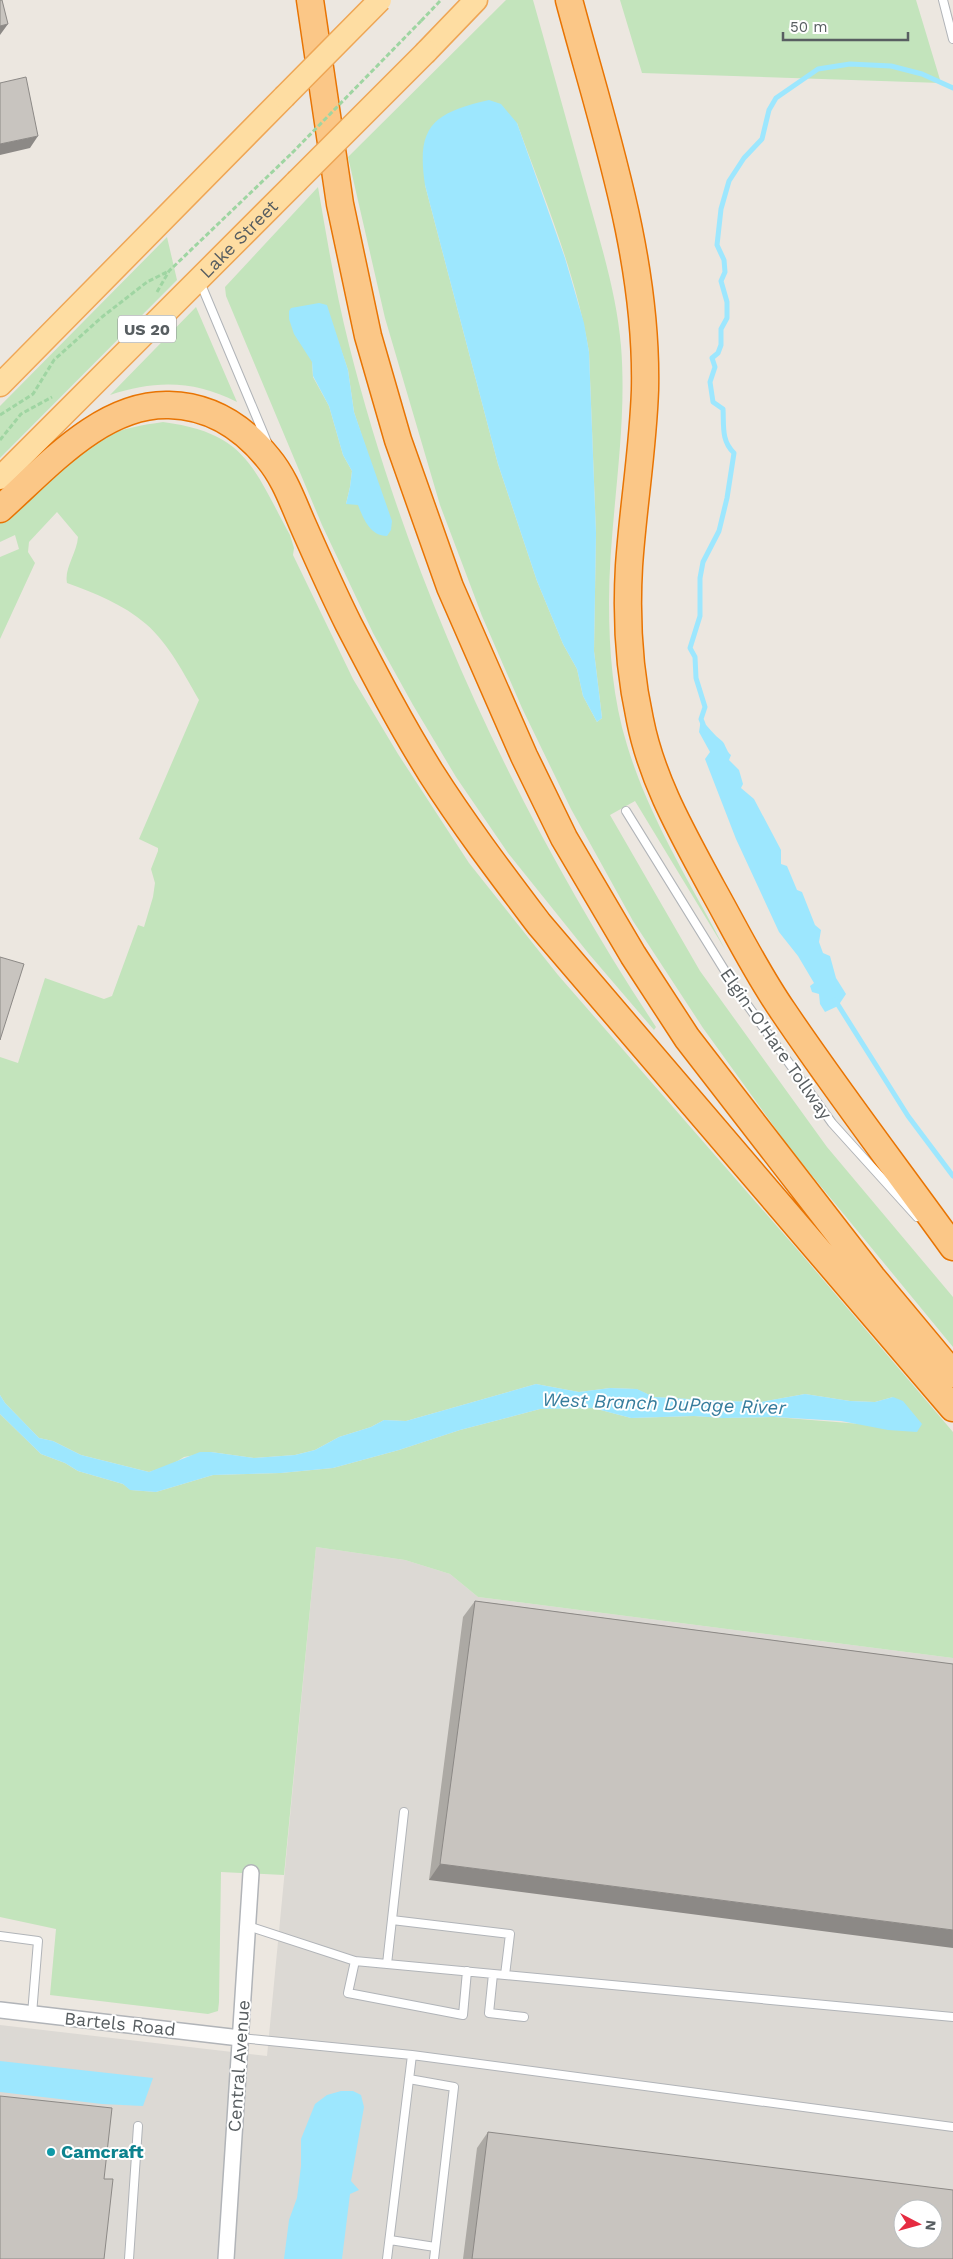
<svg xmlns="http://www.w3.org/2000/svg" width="953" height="2259" viewBox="0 0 953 2259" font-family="'Work Sans',sans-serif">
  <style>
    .industrial { fill: #dcd9d4; fill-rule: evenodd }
    .green { fill: #c3e4bc; fill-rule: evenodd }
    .water { fill: #9de7fe }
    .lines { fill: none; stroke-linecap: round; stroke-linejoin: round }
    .stream { stroke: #9de7fe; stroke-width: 5 }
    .lane-casing { stroke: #b1b4b8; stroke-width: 10 }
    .street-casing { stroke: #b1b4b8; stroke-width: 18 }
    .primary-casing { stroke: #efa655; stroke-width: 25 }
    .highway-casing { stroke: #e87403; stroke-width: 29 }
    .path { stroke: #9fd5a2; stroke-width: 3; stroke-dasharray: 5 2.5; stroke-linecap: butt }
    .lane { stroke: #fff; stroke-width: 8 }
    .street { stroke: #fff; stroke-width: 15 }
    .primary { stroke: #fedda2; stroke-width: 22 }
    .highway { stroke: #fbc787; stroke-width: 26 }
    .primary-bridge-casing { stroke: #efa655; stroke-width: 25; stroke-linecap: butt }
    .path-bridge { stroke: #9fd5a2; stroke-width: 3; stroke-dasharray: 5 2.5; stroke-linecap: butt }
    .primary-bridge { stroke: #fedda2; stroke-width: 22 }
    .wall { fill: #aca9a4 }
    .shaded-wall { fill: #8c8986 }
    .building { fill: #c8c4bf; stroke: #8c8986; fill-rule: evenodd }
    .culture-dot { fill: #0f9aa8; stroke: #fff; stroke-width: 2 }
    .labels { text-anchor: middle; stroke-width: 4; stroke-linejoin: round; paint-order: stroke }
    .shield { fill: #fff; stroke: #8a8e90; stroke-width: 1 }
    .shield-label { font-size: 16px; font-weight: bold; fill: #585e61 }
    .street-label { font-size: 18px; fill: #585e61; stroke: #fff }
    .culture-label { font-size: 18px; font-weight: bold; fill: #0d838f; stroke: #fff; text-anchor: start }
    .water-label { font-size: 19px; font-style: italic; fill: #377d9d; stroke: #fff }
  </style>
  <rect width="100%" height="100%" fill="#ece7e0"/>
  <!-- industrial -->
  <path class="industrial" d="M 316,1547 L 405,1560 L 450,1574 L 478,1597 L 953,1658 L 953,2259 L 0,2259 L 0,2025 L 267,2056 ZM 903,2209 L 933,2209 L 933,2239 L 903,2239 Z"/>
  <!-- green -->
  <path class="green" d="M 506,0 L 533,0 C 552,67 570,134 589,201 C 602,248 617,297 621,346 C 628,432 609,518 609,603 C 609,651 613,700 627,745 C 649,818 691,884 726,951 L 635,801 L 610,815 L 700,971 L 827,1147 L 953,1297 L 953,1347 L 791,1150 L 703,1028 L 633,921 L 571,809 L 522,708 L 482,616 L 440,505 L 385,318 L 348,157 ZM 517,123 C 544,198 576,273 589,352 L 596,533 L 594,651 L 602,718 L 597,722 L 583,696 L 577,669 L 563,644 L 537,581 L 498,464 L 425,185 Z
    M 620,0 L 916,0 L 941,83 L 642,73 Z
    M 318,187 C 327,240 336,293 349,345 C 410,587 519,819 656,1027 L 654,1030 L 589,954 L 508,853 L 456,777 L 413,705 L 373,633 L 322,525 L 226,296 L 225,287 ZM 339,344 L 348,370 L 354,412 L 376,479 L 346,504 L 350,487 L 352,471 L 343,455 L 329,406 L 313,377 L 312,362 Z
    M 167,237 L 177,280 L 0,458 L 0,406 Z
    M 196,307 L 237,402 C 194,380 155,380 110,395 Z
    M 163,422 C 247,433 253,468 290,535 L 294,548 L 293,555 L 353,679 L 398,754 L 469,863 L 558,975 L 802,1255 L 953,1432 L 953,1658 L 478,1597 L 450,1574 L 405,1560 L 316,1547 L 284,1875 L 221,1872 L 219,2002 L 218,2011 L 208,2014 L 50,1995 L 56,1929 L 0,1917 L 0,1414 L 41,1454 L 65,1463 L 78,1471 L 123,1484 L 131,1490 L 156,1492 L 213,1475 L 281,1473 L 333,1468 L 399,1450 L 460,1430 L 540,1409 L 593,1408 L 631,1418 L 694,1416 L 723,1418 L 774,1417 L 861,1424 L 893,1397 L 875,1402 L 850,1401 L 805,1394 L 761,1402 L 724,1401 L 654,1397 L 636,1389 L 610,1388 L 579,1392 L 536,1384 L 406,1421 L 384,1420 L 371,1427 L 339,1437 L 315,1450 L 295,1455 L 254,1458 L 211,1452 L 184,1457 L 171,1465 L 149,1472 L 81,1455 L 53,1441 L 39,1438 L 5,1403 L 0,1395 L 0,1057 L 18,1063 L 45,978 L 104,999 L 112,996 L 138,925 L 144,927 L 153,897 L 155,883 L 151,869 L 158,851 L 158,848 L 139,839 L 199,700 C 184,674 169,644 146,624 C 123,604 94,593 67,583 C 64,568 77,553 78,537 L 57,512 L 29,542 L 28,552 L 35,563 L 0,639 L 0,557 L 19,549 L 15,535 L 0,542 L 0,522 C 33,494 66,460 104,438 C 121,428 143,425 163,422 Z"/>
  <!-- water -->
  <path class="water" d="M 489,100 L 501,104 L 517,123 L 565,258 L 584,323 L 589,352 L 596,533 L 594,651 L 602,718 L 597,722 L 583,696 L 577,669 L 563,644 L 537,581 L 498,464 L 425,185 C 416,126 433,113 489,100 Z
    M 319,303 L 327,305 L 348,370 L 354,412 L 392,521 L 391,530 L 387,536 C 370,536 363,518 358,505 L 346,504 L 350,487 L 352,471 L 343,455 L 329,406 L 313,376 L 312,362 L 294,334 L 289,319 L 289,311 L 291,308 Z
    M 701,719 C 708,727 714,735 722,741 C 726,745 726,751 731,755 L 729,760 L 739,770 L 743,784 L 741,788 L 754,799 L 781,850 L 781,864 L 787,866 L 797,890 L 802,892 L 815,925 L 821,930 L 819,942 L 823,953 L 830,956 L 836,978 L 846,994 L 838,1006 L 825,1012 L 820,1004 L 819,994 L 812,992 L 810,986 L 814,983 L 798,956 L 779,932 L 736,839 L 705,759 L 710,752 L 699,732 Z
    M 536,1384 L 579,1392 L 610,1388 L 637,1389 L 654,1397 L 724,1401 L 761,1402 L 805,1394 L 850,1401 L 875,1402 L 893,1397 L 903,1401 L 922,1424 L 917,1432 L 888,1430 L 841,1421 L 774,1417 L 723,1418 L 694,1416 L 631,1418 L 593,1408 L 540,1409 L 460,1430 L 399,1450 L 333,1468 L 281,1473 L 213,1475 L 156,1492 L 130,1490 L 123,1484 L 78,1471 L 65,1463 L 41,1454 L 0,1414 L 0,1395 L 5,1403 L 39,1438 L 53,1441 L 81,1455 L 149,1472 L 200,1452 L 211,1452 L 254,1458 L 295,1455 L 315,1450 L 339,1437 L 371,1427 L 384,1420 L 406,1421 Z
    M 0,2061 L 153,2078 L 143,2106 L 102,2104 L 0,2092 Z
    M 341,2091 L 353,2091 L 361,2095 L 364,2107 L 351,2181 L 359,2190 L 350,2194 L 342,2259 L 284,2259 L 289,2220 L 297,2198 L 301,2166 L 301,2139 L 315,2104 L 327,2095 Z"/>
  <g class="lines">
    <!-- stream -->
    <path class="stream" d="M 703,724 L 701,719 L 705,707 L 696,678 L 695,657 L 690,648 L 700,616 L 700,578 L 703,562 L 719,531 L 727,498 L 734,453 C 721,441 724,425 723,409 L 713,402 L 710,382 L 715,367 L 712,358 L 718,353 L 721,345 L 721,329 L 727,318 L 727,302 L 721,281 L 725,272 L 724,260 L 717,245 L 721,209 L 729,181 L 744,158 L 762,139 L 769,110 L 776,98 L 818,69 L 850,64 L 891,66 L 922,74 L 953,88
      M 835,1000 L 908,1116 L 953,1176"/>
    <defs>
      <path id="lane" d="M 943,0 L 953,39
        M 200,282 L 267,442
        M 626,811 L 738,992 L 832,1123 L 917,1217
        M 392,1920 L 510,1934 L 505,1975
        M 248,1926 L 355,1961 L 953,2017
        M 0,1936 L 38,1941 L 32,2014
        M 355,1961 L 348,1993 L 463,2015 L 467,1971
        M 387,1964 L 404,1812
        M 493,1974 L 489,2013 L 524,2017
        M 240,2038 L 412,2055 L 953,2127
        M 409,2079 L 454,2087 L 434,2259
        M 390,2240 L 435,2247
        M 129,2259 L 138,2126
        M 387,2259 L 412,2055"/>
      <path id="street" d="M 0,2010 L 240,2038
        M 226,2259 L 251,1873"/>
      <g id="primary">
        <path d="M 426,52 L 476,0"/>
        <path d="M 0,385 L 284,97"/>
        <path id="s1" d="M 0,478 L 296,182"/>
      </g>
      <path id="highway" d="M 310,0 L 340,204 L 368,336 L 398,440 L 450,587 L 524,756 L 564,838 L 633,955 L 687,1038 L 872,1277 L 953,1374
        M 569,0 C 603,128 648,256 645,390 C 643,449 633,507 629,566 C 626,618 629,670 640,720 C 652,781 683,834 712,888 C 735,929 756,972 783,1011 C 837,1091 896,1168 953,1247
        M 0,509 C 47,467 102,403 169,405 C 210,406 243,427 268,458 C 284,477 292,500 302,523 C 317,557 332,591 349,625 C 375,675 401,725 431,773 C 464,825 502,875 539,924 L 953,1408"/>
    </defs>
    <!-- lane casing -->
    <use href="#lane" class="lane-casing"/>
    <!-- street casing -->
    <use href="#street" class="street-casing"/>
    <!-- primary casing -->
    <use href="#primary" class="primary-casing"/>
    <!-- highway casing -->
    <use href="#highway" class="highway-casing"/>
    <!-- path -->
    <path class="path" d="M 421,21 L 441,0
      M 157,292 L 169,271 L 292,153
      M 0,415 L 33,394 L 54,360 L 102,317 L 147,282 L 169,271
      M 0,440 L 21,414 L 52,397"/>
    <!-- lane -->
    <use href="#lane" class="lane"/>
    <!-- street -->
    <use href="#street" class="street"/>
    <!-- primary -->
    <use href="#primary" class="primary"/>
    <!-- highway -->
    <use href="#highway" class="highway"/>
    <defs>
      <path id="primary-bridge" d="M 284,97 L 380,0
        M 296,182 L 426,52"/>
    </defs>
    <!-- primary-bridge casing -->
    <use href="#primary-bridge" class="primary-bridge-casing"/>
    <!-- path-bridge -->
    <path class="path-bridge" d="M 292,153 L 421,21"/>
    <!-- primary-bridge -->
    <use href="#primary-bridge" class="primary-bridge"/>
  </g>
  <!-- wall -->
  <path class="wall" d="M 475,1601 L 953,1664 L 429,1880 L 463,1617 Z
    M 488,2132 L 953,2259 L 463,2259 L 477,2148 Z"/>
  <!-- shaded-wall -->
  <path class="shaded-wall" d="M 8,24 L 0,35 L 0,26 Z
    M 38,136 L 30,148 L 0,155 L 0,144 Z
    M 440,1864 L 953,1930 L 953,1948 L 429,1880 Z"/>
  <!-- building -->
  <path class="building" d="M 0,0 L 2,0 L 8,24 L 0,26 Z
    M 26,77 L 38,136 L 0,144 L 0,83 Z
    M 0,957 L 24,964 L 0,1040 Z
    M 475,1601 L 953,1664 L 953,1930 L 440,1864 Z
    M 0,2096 L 112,2108 L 104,2179 L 113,2179 L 104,2259 L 0,2259 Z
    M 488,2132 L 953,2190 L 953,2259 L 472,2259 ZM 903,2209 L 933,2209 L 933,2239 L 903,2239 Z"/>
  <!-- markers -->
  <circle class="culture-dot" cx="51" cy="2152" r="5"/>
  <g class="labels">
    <!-- shield labels -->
    <rect class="shield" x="118" y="315.5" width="58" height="27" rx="4"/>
    <g class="shield-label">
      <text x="147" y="335">US 20</text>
    </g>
    <!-- street labels -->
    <g class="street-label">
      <text dy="6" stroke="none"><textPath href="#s1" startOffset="338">Lake Street</textPath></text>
      <text transform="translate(776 1044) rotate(55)" y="6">Elgin-O'Hare Tollway</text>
      <text transform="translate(120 2024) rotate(6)" y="6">Bartels Road</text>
      <text transform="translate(239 2066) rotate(-86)" y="6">Central Avenue</text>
    </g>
    <!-- culture labels -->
    <g class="culture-label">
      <text x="61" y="2158">Camcraft</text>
    </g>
    <!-- water labels -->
    <g class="water-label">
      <text transform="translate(664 1403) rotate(2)" y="7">West Branch DuPage River</text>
    </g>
  </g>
  <!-- north arrow -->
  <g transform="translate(918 2224) rotate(96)"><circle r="24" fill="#ffffff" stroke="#bcbfc0"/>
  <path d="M0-4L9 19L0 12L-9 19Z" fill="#e62b41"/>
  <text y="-8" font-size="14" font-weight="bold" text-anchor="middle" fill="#585e61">N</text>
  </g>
  <!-- scale -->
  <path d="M783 32v8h125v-8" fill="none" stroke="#585e61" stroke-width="2.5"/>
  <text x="790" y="32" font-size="15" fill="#585e61" stroke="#ffffff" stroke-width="4" paint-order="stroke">50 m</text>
</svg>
